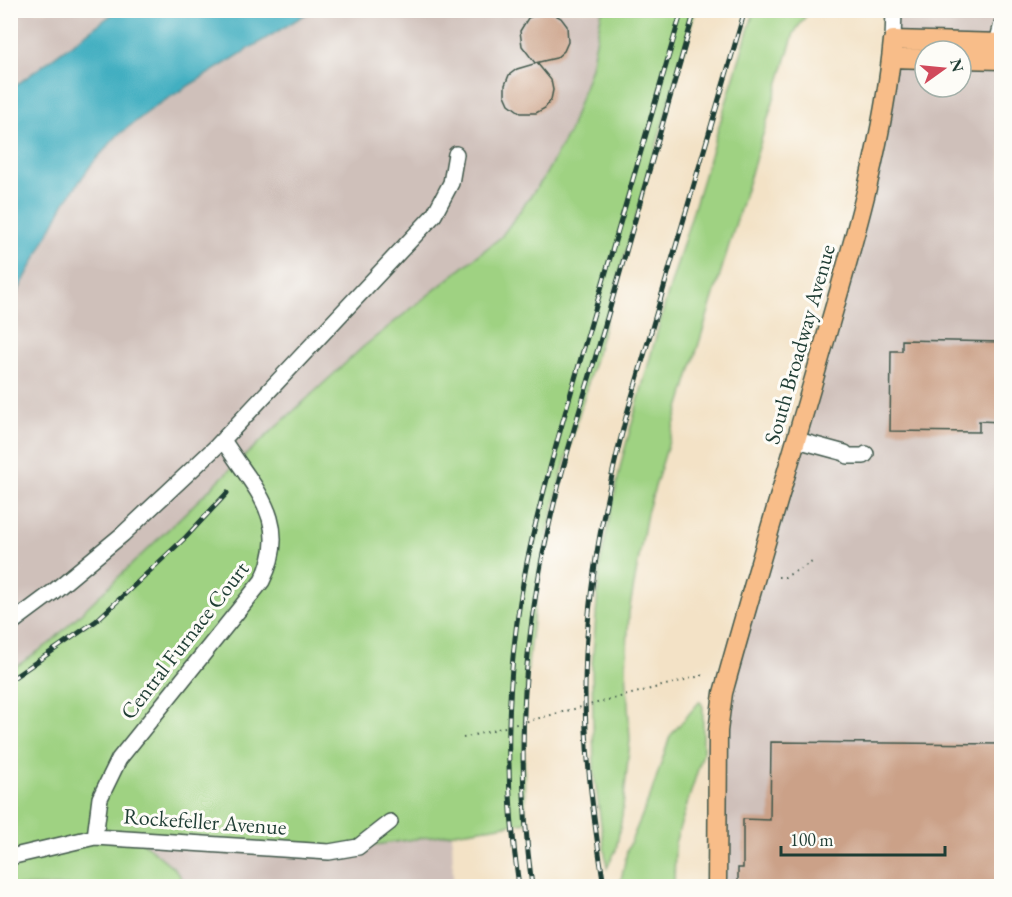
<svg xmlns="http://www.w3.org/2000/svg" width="1012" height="897" viewBox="0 0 1012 897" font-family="'EB Garamond',serif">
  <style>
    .industrial { fill: #cfc0ba; fill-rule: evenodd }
    .green { fill: #9fd282; stroke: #5f885b; stroke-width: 1.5 }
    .water { fill: #43afc1; stroke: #31767a; stroke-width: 1.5 }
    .building { fill: #cba188 }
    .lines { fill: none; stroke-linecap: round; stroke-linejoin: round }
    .minor-casing { stroke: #3f564a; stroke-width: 18 }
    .major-casing { stroke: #3f564a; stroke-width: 21 }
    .path { stroke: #3f564a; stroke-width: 2; stroke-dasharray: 1.5 4.5; stroke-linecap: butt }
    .minor { stroke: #fff; stroke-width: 15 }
    .major { stroke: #f8bd89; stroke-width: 18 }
    .rail-casing { stroke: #1f3d34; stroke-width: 5 }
    .rail { stroke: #fdfcf7; stroke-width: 3; stroke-dasharray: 9; stroke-linecap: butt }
    .path-bridge { stroke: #3f564a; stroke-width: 2; stroke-dasharray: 1.5 4.5; stroke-linecap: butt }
    .labels { text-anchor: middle; stroke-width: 6; stroke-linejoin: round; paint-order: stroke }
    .street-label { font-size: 22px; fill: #1f3d34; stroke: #fdfcf7 }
  </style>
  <rect width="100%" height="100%" fill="#fdfcf7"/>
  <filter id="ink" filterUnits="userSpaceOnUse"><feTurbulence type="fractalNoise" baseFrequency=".0167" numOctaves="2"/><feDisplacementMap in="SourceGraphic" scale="12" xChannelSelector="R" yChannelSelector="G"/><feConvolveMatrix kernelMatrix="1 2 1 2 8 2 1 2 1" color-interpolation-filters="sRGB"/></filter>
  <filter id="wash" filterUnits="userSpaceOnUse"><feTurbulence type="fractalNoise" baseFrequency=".008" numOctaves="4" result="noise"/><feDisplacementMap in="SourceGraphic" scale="24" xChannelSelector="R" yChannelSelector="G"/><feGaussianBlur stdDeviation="1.35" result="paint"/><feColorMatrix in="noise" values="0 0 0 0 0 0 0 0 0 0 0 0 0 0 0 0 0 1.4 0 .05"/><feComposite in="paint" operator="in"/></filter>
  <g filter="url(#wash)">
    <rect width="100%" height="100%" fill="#f3e2c6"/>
    <!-- industrial -->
    <path class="industrial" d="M 10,11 L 602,11 L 591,67 L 569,131 L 543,179 L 501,237 L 363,347 L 449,601 L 453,886 L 11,886 Z
      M 894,11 L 1001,11 L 1001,886 L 717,886 L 718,731 L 846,266 ZM 925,51 L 961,51 L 961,87 L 925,87 Z"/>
    <!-- green -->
    <path class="green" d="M 602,11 L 695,11 L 562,473 C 532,590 518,701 526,822 L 329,852 L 141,841 L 174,868 L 187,886 L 11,886 L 10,671 L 50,643 L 237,463 L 363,347 L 501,237 L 543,179 L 569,132 L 591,67 Z
      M 754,11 L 809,11 L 794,33 L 647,513 L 629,612 L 626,668 L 630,740 L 622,816 L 616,850 L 607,868 L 594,773 L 592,667 L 600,563 L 622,459 L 666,300 Z
      M 700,701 L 703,707 L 703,753 L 675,843 L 674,886 L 620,886 L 627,851 L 651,794 L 670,736 Z"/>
    <!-- water -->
    <path class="water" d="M 118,10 L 311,11 L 157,105 L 117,136 L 91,165 L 65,202 L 11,305 L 11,89 Z"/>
    <g id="blocks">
      <!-- building -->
      <path class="building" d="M 542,12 L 552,13 L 561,18 L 567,26 L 568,42 L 564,51 L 556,58 L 535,63 L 522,46 L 520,31 L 528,18 Z
        M 537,63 L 551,80 L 553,90 L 551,100 L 545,108 L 536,113 L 521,113 L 509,104 L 505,95 L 505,85 L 509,75 L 517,69 Z
        M 902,340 L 1002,342 L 1002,422 L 979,421 L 979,432 L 890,431 L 891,351 L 902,351 Z
        M 771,742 L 1002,744 L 1002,886 L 738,886 L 738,868 L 743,868 L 743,819 L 770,820 Z"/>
    </g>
  </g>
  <g filter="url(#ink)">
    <use href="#blocks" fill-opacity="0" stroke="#3f564a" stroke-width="1.5"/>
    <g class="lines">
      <defs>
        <path id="minor" d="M 893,40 L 894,10
          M 997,43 L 1002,24
          M 797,440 L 845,453 L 848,456 L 864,456 L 866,454
          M 10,624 L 53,592 L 123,534 L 217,446 L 434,215 L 451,183 L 456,154
          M 95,837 L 100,798 L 119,759 L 262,581 C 293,521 253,488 223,440
          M 10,857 L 95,837 L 329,852 L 358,847 L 390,822"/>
        <path id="major" d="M 891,58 L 925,59
          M 961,59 L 1002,60
          M 717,886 L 718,731 L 723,693 C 757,569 795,446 830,323 C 857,230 884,136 893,40 L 1002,43"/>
      </defs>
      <!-- minor casing -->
      <use href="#minor" class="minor-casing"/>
      <!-- major casing -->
      <use href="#major" class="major-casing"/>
      <!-- path -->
      <path class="path" d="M 778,577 L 785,577 L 814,561"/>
      <!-- minor -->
      <use href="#minor" class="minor"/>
      <!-- major -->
      <use href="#major" class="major"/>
      <defs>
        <path id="rail" d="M 10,680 L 96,621 L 186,537 L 227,493
          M 519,886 C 502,772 506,652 532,539 C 549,465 571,393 592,320 C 622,217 652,114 682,10
          M 532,886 C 516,768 522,647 548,530 C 563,461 585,393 605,325 C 635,220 665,115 695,10
          M 604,886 C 594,822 585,757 585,691 C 585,598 603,507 626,417 L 745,10"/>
      </defs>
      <!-- rail casing -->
      <use href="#rail" class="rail-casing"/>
      <!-- rail -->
      <use href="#rail" class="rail"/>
      <!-- path-bridge -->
      <path class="path-bridge" d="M 463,738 L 704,675"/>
    </g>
  </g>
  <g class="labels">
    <!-- street labels -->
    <g class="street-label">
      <text transform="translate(799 344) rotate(-74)" y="8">South Broadway Avenue</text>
      <text transform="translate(184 640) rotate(-52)" y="8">Central Furnace Court</text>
      <text transform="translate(205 821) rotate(4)" y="8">Rockefeller Avenue</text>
    </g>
  </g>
  <!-- margin -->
  <rect width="1012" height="897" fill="none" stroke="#fdfcf7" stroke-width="36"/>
  <!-- north arrow -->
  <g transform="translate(943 69) rotate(75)"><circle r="28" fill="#fdfcf7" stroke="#a4b0a9" stroke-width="1.5"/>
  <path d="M0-4.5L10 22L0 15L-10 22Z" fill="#d1495b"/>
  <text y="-9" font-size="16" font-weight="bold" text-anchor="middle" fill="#1f3d34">N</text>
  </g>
  <!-- scale -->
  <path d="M781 846v9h164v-9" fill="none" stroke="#1f3d34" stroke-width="3"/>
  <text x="790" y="846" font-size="18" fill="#1f3d34" stroke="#fdfcf7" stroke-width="4.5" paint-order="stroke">100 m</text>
</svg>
